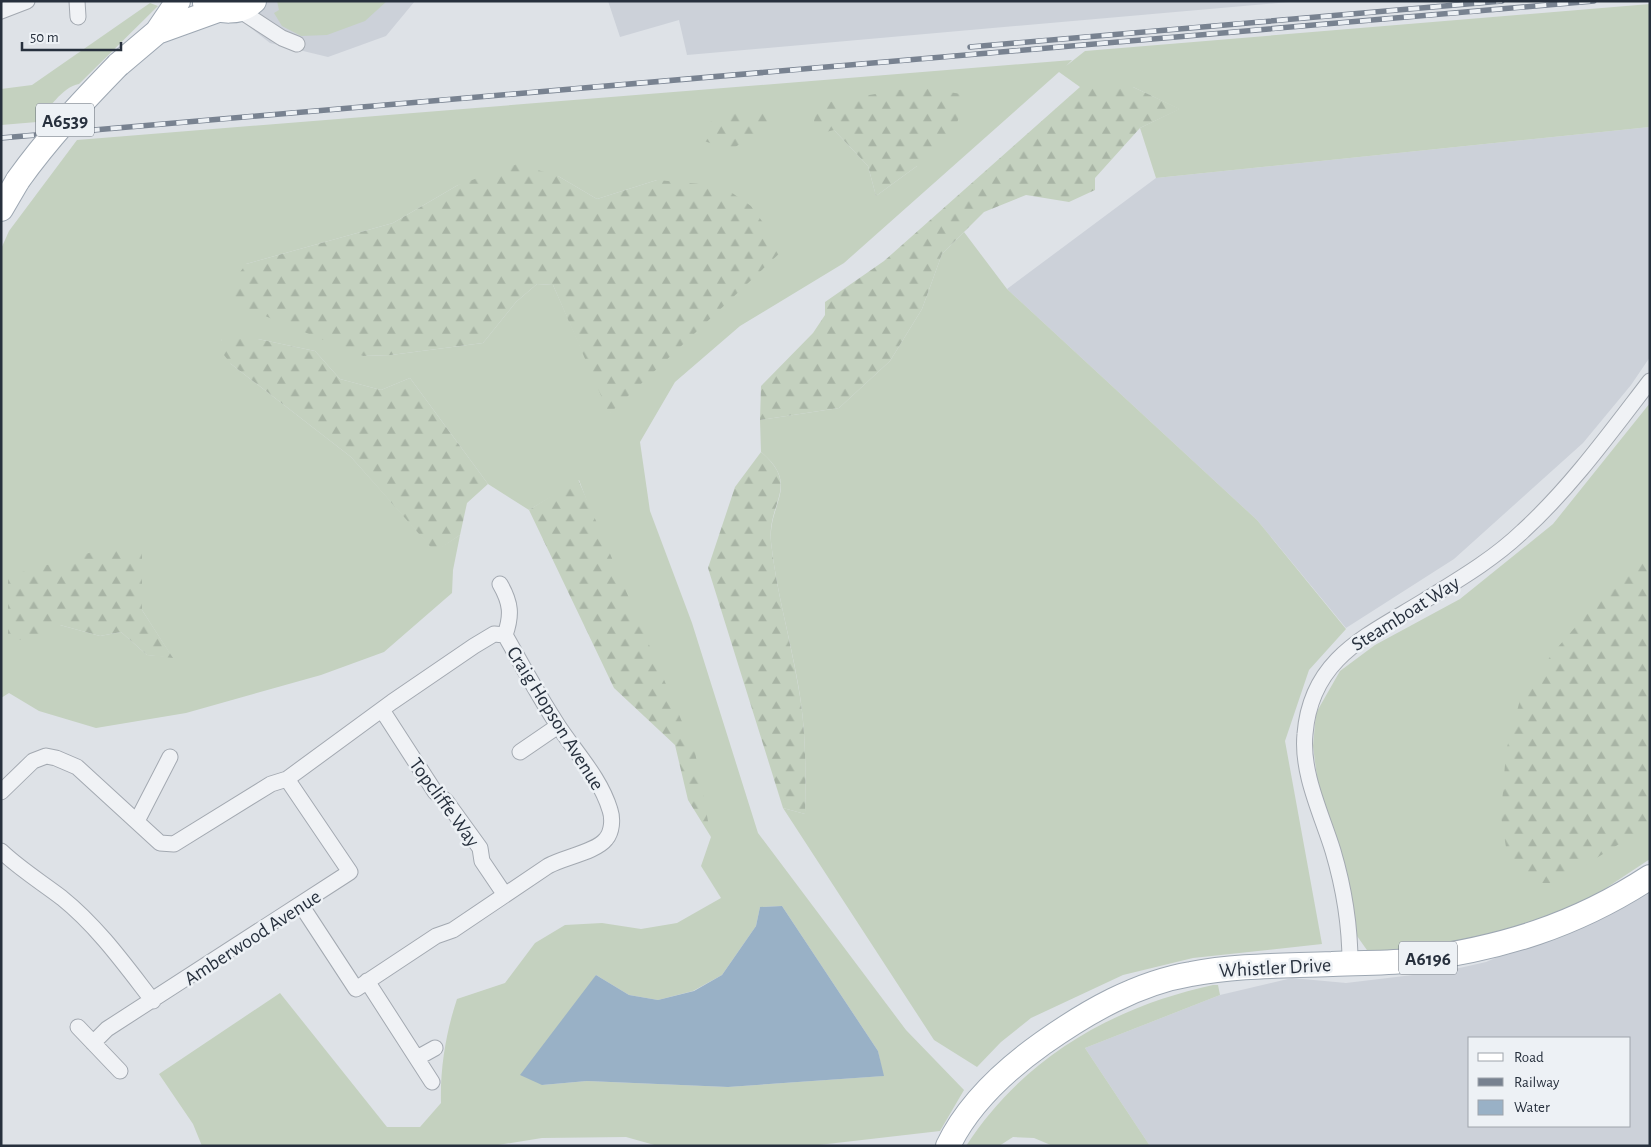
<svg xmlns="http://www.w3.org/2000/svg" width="1651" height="1147" viewBox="0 0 1651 1147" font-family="'Alegreya Sans',sans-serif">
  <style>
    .built { fill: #ccd1d9; fill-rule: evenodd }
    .grass { fill: #c4d1bf; fill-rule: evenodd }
    .forest { fill: url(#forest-firs) }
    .water { fill: #99b1c6 }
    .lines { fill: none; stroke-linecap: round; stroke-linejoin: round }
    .minor-casing { stroke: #a3a9b1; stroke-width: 17 }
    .primary-casing { stroke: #9da7b2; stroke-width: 26 }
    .minor { stroke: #f0f2f5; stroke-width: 15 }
    .primary { stroke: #fff; stroke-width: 24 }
    .rail-casing { stroke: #788290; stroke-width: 5.5 }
    .rail { stroke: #edf1f5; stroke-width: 4; stroke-dasharray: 11; stroke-linecap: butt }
    .primary-bridge-casing { stroke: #9da7b2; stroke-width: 26; stroke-linecap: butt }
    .primary-bridge { stroke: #fff; stroke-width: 24 }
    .labels { text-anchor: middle; stroke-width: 5; stroke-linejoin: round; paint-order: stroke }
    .shield { fill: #edf1f5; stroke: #626a74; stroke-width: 1 }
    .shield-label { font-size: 19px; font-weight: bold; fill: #27303d }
    .street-label { font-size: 20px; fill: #27303d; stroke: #edf1f5 }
  </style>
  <defs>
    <pattern id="forest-firs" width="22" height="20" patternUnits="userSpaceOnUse" patternTransform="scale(1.25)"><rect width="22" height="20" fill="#c4d1bf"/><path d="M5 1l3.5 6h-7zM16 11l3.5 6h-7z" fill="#a8b4a5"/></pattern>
  </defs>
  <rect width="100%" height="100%" fill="#dee2e7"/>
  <!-- built -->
  <path class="built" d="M 260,1 L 415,1 L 386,36 L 328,57 L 270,43 L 238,18 Z
    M 608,1 L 1300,1 L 687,55 L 679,20 L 620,37 Z
    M 1650,127 L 1650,357 L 1631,385 L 1583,443 L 1454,559 L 1346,628 L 1257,520 L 1007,289 L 1156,178 Z
    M 1650,886 L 1650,1146 L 1150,1146 L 1085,1048 L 1220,995 L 1292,978 L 1346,983 L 1446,971 L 1486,962 L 1604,911 ZM 1470,1038 L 1630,1038 L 1630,1126 L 1470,1126 Z"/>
  <!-- grass -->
  <path class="grass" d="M 277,1 L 387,1 L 365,21 L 327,35 L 301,36 L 282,26 L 274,13 L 279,10 Z
    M 150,3 L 158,6 L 79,84 C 62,87 48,110 37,122 L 1,125 L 1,89 L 32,85 Z
    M 1650,4 L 1650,127 L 1156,178 L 1140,128 L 1179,109 L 1133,87 L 1080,87 L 1059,72 L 844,263 L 740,326 L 675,382 L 640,442 L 650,511 L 692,623 L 758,833 L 906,1030 L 964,1090 L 940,1131 L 810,1146 L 658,1146 L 626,1137 L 542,1138 L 492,1146 L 202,1146 L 193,1124 L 159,1074 L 280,993 L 387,1127 L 420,1127 L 441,1103 C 440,1068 446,1032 457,999 L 505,983 L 535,943 L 565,925 L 602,923 L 641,929 L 677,923 L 721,898 L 701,866 L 711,837 L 579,480 L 529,510 L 488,484 L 410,378 L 381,390 L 340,379 L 315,351 L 258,339 L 221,339 L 231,364 L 351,457 L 435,551 L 460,535 L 453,570 L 452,593 L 384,652 L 321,675 L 186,713 L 96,728 L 39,711 L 9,693 L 1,698 L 1,249 L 9,231 L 77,140 L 1072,60 L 1066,66 L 1085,51 ZM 834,130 L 917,166 L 876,196 L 868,166 ZM 558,176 L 597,199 L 657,180 L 610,413 L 553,285 L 537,284 L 516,302 L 483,343 L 391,355 L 363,356 L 246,264 L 393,223 L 458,185 ZM 142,551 L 142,610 L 172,657 L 147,655 L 121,632 L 100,636 L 60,625 ZM 782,906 L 878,1051 L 883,1076 L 728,1087 L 587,1081 L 542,1085 L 596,975 L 629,995 L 658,1000 L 693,991 L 722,975 L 756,926 L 760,907 Z
    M 964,232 L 1007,289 L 1257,520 L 1346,629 L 1309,670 L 1285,741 L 1322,944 L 1193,958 L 1123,975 L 1031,1018 L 1001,1042 L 977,1067 L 934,1040 L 783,808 L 805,814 C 806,771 806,727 798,684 C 790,637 776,590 771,542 C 768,502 801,486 761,452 L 760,420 L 839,408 L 890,361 L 922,309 L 942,254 Z
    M 1650,403 L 1650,859 L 1585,902 L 1492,936 L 1404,951 L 1369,953 L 1357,936 L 1317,777 L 1313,746 L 1316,713 L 1340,671 L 1375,645 L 1460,599 L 1553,524 Z
    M 1213,985 L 1218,985 L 1220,995 L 1085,1048 L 1150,1146 L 1053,1146 L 1034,1138 L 1013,1137 L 999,1146 L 966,1146 C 1023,1058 1112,1007 1213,985 Z"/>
  <!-- forest -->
  <path class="forest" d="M 916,87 L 968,95 L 954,130 L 917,166 L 876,196 L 868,166 L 834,130 L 818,134 L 814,121 L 817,104 Z
    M 1080,87 L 1133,87 L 1180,109 L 1140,128 L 1095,178 L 1095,190 L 1069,202 L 1026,195 L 984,212 L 942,254 L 922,309 L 890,361 L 839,408 L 760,420 L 761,386 L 813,333 L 825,315 L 825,302 L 884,261 Z
    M 774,109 L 772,122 L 731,150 L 704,141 L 705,124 L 734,113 Z
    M 517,164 L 558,176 L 597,199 L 657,180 L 722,186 L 751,206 L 783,250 L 609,414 L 553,285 L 537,284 L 516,302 L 483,343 L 391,355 L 363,356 L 221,298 L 246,264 L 393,223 L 458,185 Z
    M 221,339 L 258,339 L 315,351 L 340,379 L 381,390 L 410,378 L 488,484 L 467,503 L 460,535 L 435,552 L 351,457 L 231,364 L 224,355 Z
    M 761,452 C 801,486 767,502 771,542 C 776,590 790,637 798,685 C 806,727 806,771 805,814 L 783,808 L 708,568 L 735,487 Z
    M 578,479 L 695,752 L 711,837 L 688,800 L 675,745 L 614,688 L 529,510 Z
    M 110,547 L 142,551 L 142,610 L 173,658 L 147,655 L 121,632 L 100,636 L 60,625 L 27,641 L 8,637 L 8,576 Z
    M 1640,552 L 1650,556 L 1650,825 L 1556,883 L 1531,883 L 1507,853 L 1501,817 L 1506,751 L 1520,700 L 1552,654 Z"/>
  <!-- water -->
  <path class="water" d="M 782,906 L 878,1051 L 884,1076 L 728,1087 L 587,1081 L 542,1085 L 520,1075 L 596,975 L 629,995 L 658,1000 L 694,991 L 722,975 L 756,926 L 760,907 Z"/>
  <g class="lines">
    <defs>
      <path id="minor" d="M 77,1 L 78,17
        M 239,10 L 282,38 L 297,44
        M 1,11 L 27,1
        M 500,584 C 511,603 512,615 505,635
        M 382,710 L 435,792 L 446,801 L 480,848 L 482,861 L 505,895
        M 520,752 L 558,726
        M 1,792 L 33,761 L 46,756 L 56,758 L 77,767 L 160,843 L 174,844 L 271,784 L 287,779 L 392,702 L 474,646 L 494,634 L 505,635
        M 137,821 L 170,757
        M 1,851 C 20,869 41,882 62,898 C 98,927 125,965 153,1001
        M 301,905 L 356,989 L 436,936 L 453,930 L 548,866 C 564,857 596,852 606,839 C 612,832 613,819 610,810 C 600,777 575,752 557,724 C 538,695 522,665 505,635
        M 1350,963 C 1350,924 1344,888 1333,851 C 1322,815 1301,773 1305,734 C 1311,658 1367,636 1424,601 C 1458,580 1494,559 1523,531 C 1571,487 1610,433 1650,381
        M 367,981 L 432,1082
        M 78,1027 L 120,1071
        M 93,1043 L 107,1029 L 350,872 L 287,779
        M 417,1058 L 435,1048"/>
      <path id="primary" d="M 205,3 C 219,13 240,14 254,1
        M 157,32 L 218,10
        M 118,65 L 157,32 L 178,1
        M 1,209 L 18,180
        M 948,1146 C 968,1104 1005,1070 1043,1043 C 1087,1012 1137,983 1191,974 C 1237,965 1285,966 1332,964 C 1359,962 1388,964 1415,960 C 1502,948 1575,926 1650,877"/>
    </defs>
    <!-- minor casing -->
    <use href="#minor" class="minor-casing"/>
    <!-- primary casing -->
    <use href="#primary" class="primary-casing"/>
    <!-- minor -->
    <use href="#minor" class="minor"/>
    <!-- primary -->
    <use href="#primary" class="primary"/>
    <defs>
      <path id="rail" d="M 970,47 L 1502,1
        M 1,138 L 1594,1"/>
    </defs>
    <!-- rail casing -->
    <use href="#rail" class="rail-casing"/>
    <!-- rail -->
    <use href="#rail" class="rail"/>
    <defs>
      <path id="primary-bridge" d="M 18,180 C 48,138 82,102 118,65"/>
    </defs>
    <!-- primary-bridge casing -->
    <use href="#primary-bridge" class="primary-bridge-casing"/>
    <!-- primary-bridge -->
    <use href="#primary-bridge" class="primary-bridge"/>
  </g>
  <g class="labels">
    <!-- shield labels -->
    <g class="shield">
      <rect x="36" y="103.5" width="58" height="33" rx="4"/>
      <rect x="1399" y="941.5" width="58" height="33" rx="4"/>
    </g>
    <g class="shield-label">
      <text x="65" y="127">A6539</text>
      <text x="1428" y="965">A6196</text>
    </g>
    <!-- street labels -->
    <g class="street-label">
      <text transform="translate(1405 613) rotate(-32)" y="7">Steamboat Way</text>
      <text transform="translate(556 718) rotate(58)" y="7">Craig Hopson Avenue</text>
      <text transform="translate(445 802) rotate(54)" y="7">Topcliffe Way</text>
      <text transform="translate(252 937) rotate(-33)" y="7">Amberwood Avenue</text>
      <text transform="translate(1275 967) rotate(-3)" y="7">Whistler Drive</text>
    </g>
  </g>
  <!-- border -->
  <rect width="1651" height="1147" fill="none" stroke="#27303d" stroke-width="5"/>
  <!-- legend -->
  <rect x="1468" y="1037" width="162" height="90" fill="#edf1f5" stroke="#9ea4ab"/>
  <rect x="1478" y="1053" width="25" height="8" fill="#ffffff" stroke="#9ea4ab"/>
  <text x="1514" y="1062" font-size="15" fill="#27303d">Road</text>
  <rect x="1478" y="1078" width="25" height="8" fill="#788290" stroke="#9ea4ab"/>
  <text x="1514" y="1087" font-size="15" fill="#27303d">Railway</text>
  <rect x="1478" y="1100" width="25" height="15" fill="#99b1c6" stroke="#9ea4ab"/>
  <text x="1514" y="1112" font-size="15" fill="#27303d">Water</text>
  <!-- scale -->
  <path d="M22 42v8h99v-8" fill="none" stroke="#27303d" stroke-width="2.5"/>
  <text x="30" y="42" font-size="15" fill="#27303d" stroke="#edf1f5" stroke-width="4" paint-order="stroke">50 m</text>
</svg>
